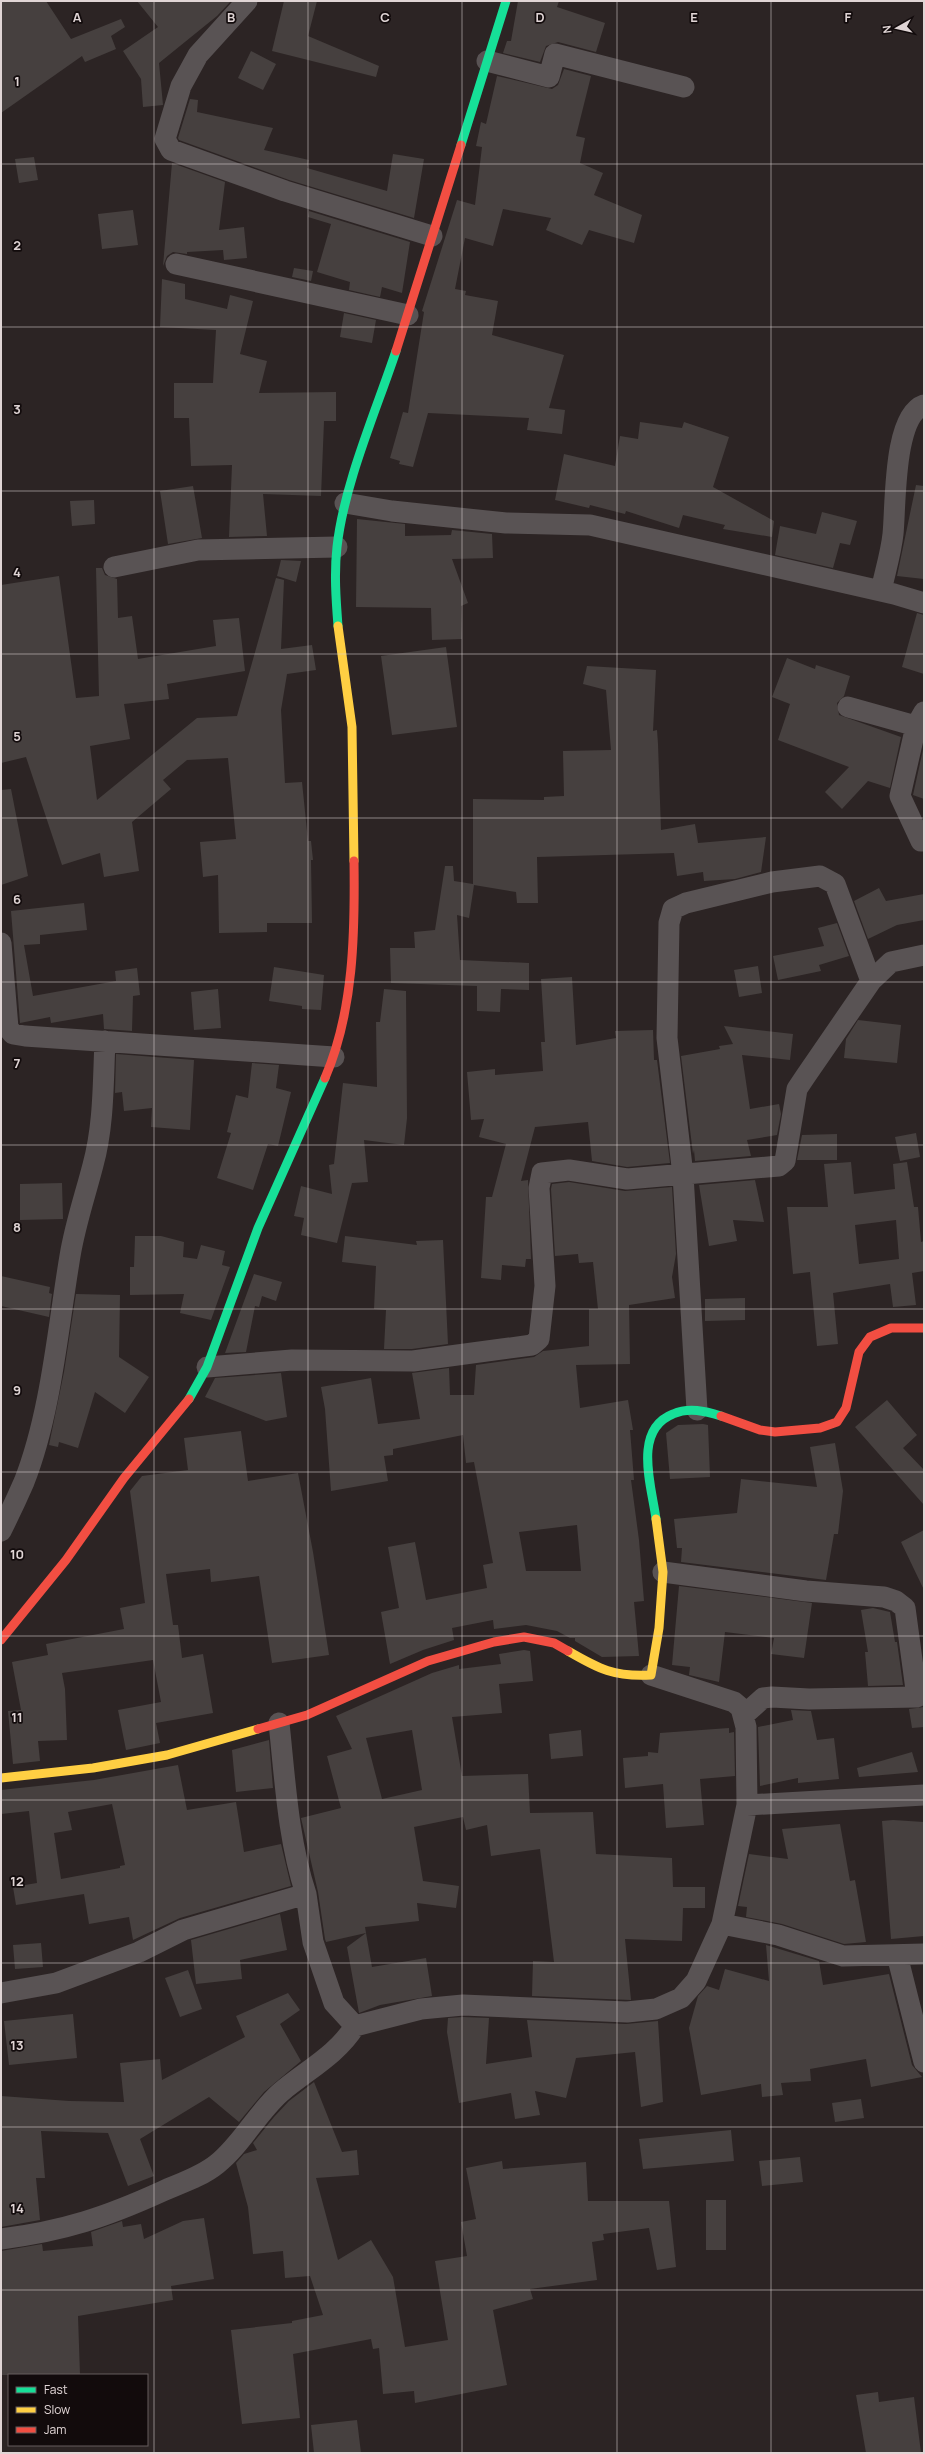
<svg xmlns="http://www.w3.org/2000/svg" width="925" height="2454" viewBox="0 0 925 2454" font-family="Manrope,sans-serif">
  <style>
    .building { fill: #46403f; fill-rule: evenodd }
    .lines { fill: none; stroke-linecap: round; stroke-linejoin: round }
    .street { stroke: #595354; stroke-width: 21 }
    .fast { stroke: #16e098; stroke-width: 9 }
    .slow { stroke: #ffcf43; stroke-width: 9 }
    .jam { stroke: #f24e42; stroke-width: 9 }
    .grid { fill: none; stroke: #e0d5d5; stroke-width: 1; stroke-opacity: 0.55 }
    .grid-label { font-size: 13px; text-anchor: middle; font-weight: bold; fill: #e0d5d5; stroke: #120b0c; stroke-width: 3.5; stroke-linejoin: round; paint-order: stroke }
  </style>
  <rect width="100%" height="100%" fill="#2c2424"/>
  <!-- building -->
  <path class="building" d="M 1,1 L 46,1 L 71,39 L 121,19 L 125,27 L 111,36 L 116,49 L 85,62 L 82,56 L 1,113 Z
    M 137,1 L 231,1 L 217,16 L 159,63 L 163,105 L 143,107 L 141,79 L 123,51 L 158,27 Z
    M 284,1 L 317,1 L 308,36 L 379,66 L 376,77 L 272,51 Z
    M 518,1 L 559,1 L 557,7 L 605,23 L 596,52 L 558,42 L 546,46 L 540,62 L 503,53 L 507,41 L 511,41 Z
    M 251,51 L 276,64 L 263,90 L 238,78 Z
    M 564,69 L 591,76 L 576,136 L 585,138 L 580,163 L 603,173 L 594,195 L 642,215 L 634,243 L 589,230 L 582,245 L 546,230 L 551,218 L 503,209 L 493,246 L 465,238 L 455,289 L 466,291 L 465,295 L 498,301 L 492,335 L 564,355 L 549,408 L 565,410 L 562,434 L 527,430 L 529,418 L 428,413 L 413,467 L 399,464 L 400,461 L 390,458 L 403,412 L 408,413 L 424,312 L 422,311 L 457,200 L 475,205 L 482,147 L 476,146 L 481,122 L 486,124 L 497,76 L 552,89 L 558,85 Z
    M 190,99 L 198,100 L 197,112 L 273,128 L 264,150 L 309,160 L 307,168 L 387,191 L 393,154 L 424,159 L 414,218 L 289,180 L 179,140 L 178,138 Z
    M 34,157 L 38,180 L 19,183 L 15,159 Z
    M 172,163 L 225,182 L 219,230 L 244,227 L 247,258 L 224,260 L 223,250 L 187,252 L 187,254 L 173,252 L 167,256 L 163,266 Z
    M 133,210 L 138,245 L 102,249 L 98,214 Z
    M 309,211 L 410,242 L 402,293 L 382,287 L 380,297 L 349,290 L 350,282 L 317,272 L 331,224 L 308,217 Z
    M 294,268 L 313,271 L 311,281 L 292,277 Z
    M 162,279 L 185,284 L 185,299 L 227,309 L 230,295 L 253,301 L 240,354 L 267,361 L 259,393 L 336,392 L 336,421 L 324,421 L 321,496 L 263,494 L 267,536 L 229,537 L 232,465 L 191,466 L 189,418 L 174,418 L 174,383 L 213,383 L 216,330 L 160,327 Z
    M 344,313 L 376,320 L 372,343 L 340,337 Z
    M 640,422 L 682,428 L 684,422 L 729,437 L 713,487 L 774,521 L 772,537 L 723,529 L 725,525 L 683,515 L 679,528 L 626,511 L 625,514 L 590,505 L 589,508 L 555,500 L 564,454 L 615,466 L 620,436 L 638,439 Z
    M 916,485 L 924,486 L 924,579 L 897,576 Z
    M 193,486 L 202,538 L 168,544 L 160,491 Z
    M 94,500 L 95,524 L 72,526 L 70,501 Z
    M 822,512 L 857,521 L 850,545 L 840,543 L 833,568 L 775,555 L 780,526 L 816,534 Z
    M 357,519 L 405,524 L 405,536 L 451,535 L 452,530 L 492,534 L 493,558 L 452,559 L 468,603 L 461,606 L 462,639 L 432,640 L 431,608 L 356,607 Z
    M 281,560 L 301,561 L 296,582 L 277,576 Z
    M 96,568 L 102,568 L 105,575 L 117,579 L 118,618 L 132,616 L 138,659 L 216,646 L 213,620 L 239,618 L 245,671 L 167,684 L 169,699 L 124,704 L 130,739 L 90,746 L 97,800 L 197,718 L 237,716 L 276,578 L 284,580 L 281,649 L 312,645 L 316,670 L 287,674 L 281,710 L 285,783 L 302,782 L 308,841 L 311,841 L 313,860 L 311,860 L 312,923 L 267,923 L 267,932 L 219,933 L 218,875 L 203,877 L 200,842 L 236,839 L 228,758 L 187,760 L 163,780 L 171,789 L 132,822 L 139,871 L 104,877 L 100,853 L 62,865 L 26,757 L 1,763 L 1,585 L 59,576 L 76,698 L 99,696 Z
    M 917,613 L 924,615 L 924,674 L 902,667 Z
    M 446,647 L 457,727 L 392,735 L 381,656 Z
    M 787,658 L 815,669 L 816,665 L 850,676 L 844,696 L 837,703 L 839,715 L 901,737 L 890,788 L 868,781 L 842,809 L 825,792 L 849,767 L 778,740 L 790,704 L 772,697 Z
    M 587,666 L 656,670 L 653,731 L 657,730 L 658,744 L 661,830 L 695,824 L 698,843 L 766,837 L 761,872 L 735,879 L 704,881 L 703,872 L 677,876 L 674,853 L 537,857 L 538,903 L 517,903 L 516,892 L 474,885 L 469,918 L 457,915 L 460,960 L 529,963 L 529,990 L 501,989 L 500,1012 L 477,1011 L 477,986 L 391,983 L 390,948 L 415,948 L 414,932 L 435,930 L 445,866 L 453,866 L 454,881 L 473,884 L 473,799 L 544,800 L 544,797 L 564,796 L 563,751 L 611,750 L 606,690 L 583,684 Z
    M 924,745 L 924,799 L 913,795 Z
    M 11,789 L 28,876 L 1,885 L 1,790 Z
    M 879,888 L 886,901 L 924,894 L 924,920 L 897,925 L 868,939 L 854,901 Z
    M 84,903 L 87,930 L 40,935 L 40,944 L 24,945 L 33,996 L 116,981 L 115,971 L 137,968 L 140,995 L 133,996 L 132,1031 L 104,1029 L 103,1014 L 51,1023 L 50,1017 L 20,1023 L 11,911 Z
    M 837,923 L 849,956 L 819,965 L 821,971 L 778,980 L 773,956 L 824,946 L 818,928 Z
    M 758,966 L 762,993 L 739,997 L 734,970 Z
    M 274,967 L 324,975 L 321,1010 L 302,1009 L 302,1006 L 269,1001 Z
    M 572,977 L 576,1045 L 616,1038 L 615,1031 L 653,1030 L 654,1060 L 657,1060 L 670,1163 L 627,1167 L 592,1161 L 588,1122 L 535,1127 L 521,1181 L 528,1180 L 531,1259 L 526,1259 L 525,1267 L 502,1265 L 501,1280 L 481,1278 L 486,1197 L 492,1197 L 506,1144 L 479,1137 L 484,1119 L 471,1120 L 467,1072 L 495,1069 L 495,1075 L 543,1071 L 541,1042 L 545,1042 L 541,979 Z
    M 218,989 L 221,1028 L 194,1030 L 191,992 Z
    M 384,989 L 406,991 L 407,1118 L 404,1145 L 364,1140 L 368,1182 L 352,1183 L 337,1243 L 301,1235 L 304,1218 L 294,1216 L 301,1186 L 332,1194 L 329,1165 L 334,1164 L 343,1083 L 377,1087 L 376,1022 L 380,1022 Z
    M 858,1020 L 901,1025 L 897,1063 L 844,1058 L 846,1039 Z
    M 724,1026 L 793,1034 L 790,1060 L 742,1055 L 750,1109 L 779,1104 L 781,1114 L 777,1135 L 747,1140 L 751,1156 L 695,1161 L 694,1150 L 693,1154 L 681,1056 L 720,1049 L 719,1046 L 733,1044 Z
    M 116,1054 L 194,1060 L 190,1130 L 151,1127 L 152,1108 L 124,1111 L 122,1092 L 115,1093 Z
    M 252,1063 L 279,1065 L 276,1088 L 291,1092 L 278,1146 L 268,1144 L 253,1190 L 217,1178 L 231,1133 L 227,1132 L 236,1095 L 248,1098 Z
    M 916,1133 L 920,1157 L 900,1161 L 895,1137 Z
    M 837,1134 L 837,1160 L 797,1160 L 802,1135 Z
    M 851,1162 L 854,1194 L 895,1189 L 893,1164 L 907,1162 L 914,1207 L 918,1207 L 921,1242 L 924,1241 L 924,1271 L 912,1273 L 916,1305 L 893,1307 L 890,1284 L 833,1293 L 838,1344 L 817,1346 L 810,1272 L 793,1274 L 787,1207 L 828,1207 L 824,1164 ZM 896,1220 L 899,1259 L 859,1264 L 855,1225 Z
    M 755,1180 L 764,1222 L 733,1220 L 737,1241 L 709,1246 L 699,1185 Z
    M 569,1182 L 625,1191 L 672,1187 L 676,1254 L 672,1277 L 675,1298 L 629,1305 L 630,1364 L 576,1365 L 580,1408 L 628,1400 L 633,1430 L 630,1430 L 634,1480 L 631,1480 L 639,1540 L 644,1601 L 634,1602 L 639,1656 L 602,1657 L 575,1641 L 575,1638 L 570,1638 L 557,1631 L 526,1625 L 494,1629 L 493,1620 L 452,1628 L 454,1640 L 423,1650 L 390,1664 L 381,1612 L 399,1608 L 388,1547 L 415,1542 L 426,1600 L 487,1588 L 483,1565 L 493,1563 L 474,1462 L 466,1463 L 463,1435 L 393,1449 L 393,1455 L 384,1456 L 388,1481 L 331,1491 L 325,1409 L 321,1387 L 371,1378 L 378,1424 L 420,1419 L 412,1373 L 449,1368 L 450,1395 L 474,1395 L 476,1365 L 534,1357 L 543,1351 L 589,1346 L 589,1309 L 598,1309 L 593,1262 L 579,1263 L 578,1254 L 555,1256 L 551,1189 L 552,1184 ZM 577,1525 L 581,1571 L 526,1571 L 519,1532 Z
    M 62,1183 L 63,1219 L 20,1220 L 20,1184 Z
    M 135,1236 L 161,1236 L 184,1242 L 183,1257 L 197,1259 L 201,1245 L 225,1251 L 222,1265 L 230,1267 L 211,1320 L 180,1313 L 184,1294 L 130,1295 L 130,1267 L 134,1267 Z
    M 345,1236 L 417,1245 L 416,1241 L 443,1240 L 448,1344 L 412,1349 L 384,1349 L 386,1310 L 374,1309 L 376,1266 L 342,1262 Z
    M 254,1274 L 282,1282 L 276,1301 L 262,1296 L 259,1307 L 255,1306 L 246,1352 L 225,1353 Z
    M 1,1276 L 50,1287 L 49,1293 L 52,1294 L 49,1317 L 1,1306 Z
    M 76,1294 L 120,1295 L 119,1357 L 149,1377 L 125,1413 L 95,1392 L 78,1448 L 59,1442 L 58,1447 L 49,1445 L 64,1372 Z
    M 745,1298 L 745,1320 L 705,1321 L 705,1299 Z
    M 281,1373 L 287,1417 L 266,1421 L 205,1397 L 215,1378 Z
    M 887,1400 L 917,1435 L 903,1448 L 924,1470 L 924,1505 L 855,1427 Z
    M 703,1424 L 708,1425 L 710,1477 L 670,1479 L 666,1433 L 678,1425 Z
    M 241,1431 L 248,1481 L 298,1473 L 313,1552 L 329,1655 L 272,1663 L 259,1576 L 211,1582 L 210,1569 L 166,1574 L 173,1625 L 178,1625 L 182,1658 L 203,1654 L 213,1713 L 156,1723 L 160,1743 L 126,1750 L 118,1710 L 161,1702 L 153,1660 L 62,1673 L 65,1689 L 67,1740 L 38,1741 L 40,1761 L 13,1764 L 8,1711 L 21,1710 L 12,1662 L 48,1655 L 46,1644 L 124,1629 L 120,1608 L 145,1603 L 130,1491 L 142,1476 L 188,1470 L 184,1438 Z
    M 835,1443 L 843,1491 L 838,1534 L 834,1534 L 826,1580 L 681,1562 L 682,1548 L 677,1548 L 674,1519 L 737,1513 L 741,1479 L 817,1487 L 810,1447 Z
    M 924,1530 L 924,1590 L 901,1542 Z
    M 679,1586 L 812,1603 L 804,1658 L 771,1654 L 774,1638 L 725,1632 L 719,1682 L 689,1675 L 690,1667 L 672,1665 Z
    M 873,1608 L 890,1612 L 895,1642 L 897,1642 L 903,1685 L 868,1686 L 865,1652 L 868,1652 L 861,1610 Z
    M 524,1650 L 530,1651 L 533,1681 L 499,1684 L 502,1713 L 452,1717 L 462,1776 L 528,1774 L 530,1813 L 593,1812 L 596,1854 L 672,1858 L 673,1887 L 705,1887 L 705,1908 L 683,1908 L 682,1941 L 625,1939 L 631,2000 L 532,1996 L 533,1961 L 554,1962 L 540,1849 L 491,1856 L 487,1825 L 466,1830 L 463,1817 L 414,1827 L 423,1881 L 459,1886 L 456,1908 L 417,1903 L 419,1921 L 365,1927 L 366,1933 L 326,1942 L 325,1939 L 318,1892 L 301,1818 L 341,1808 L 327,1756 L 352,1749 L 336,1716 L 432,1673 L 459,1665 L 459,1669 L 501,1664 L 499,1654 ZM 412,1730 L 422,1790 L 382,1799 L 366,1738 Z
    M 924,1707 L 924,1727 L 912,1728 L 909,1709 Z
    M 791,1710 L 811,1711 L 817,1740 L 834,1738 L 839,1779 L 798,1783 L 798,1778 L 760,1786 L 758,1727 L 793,1720 Z
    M 729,1728 L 729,1733 L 734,1732 L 735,1776 L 700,1779 L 704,1825 L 666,1828 L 663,1784 L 625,1788 L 623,1758 L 648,1756 L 648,1752 L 658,1753 L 660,1733 Z
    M 581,1730 L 583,1756 L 551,1759 L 549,1734 Z
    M 269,1740 L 273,1788 L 236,1792 L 232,1750 Z
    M 912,1752 L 918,1772 L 859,1777 L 857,1768 Z
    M 178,1765 L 187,1810 L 236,1802 L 244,1852 L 281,1844 L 291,1886 L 180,1918 L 133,1940 L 129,1917 L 89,1924 L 84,1894 L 16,1905 L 13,1887 L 37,1883 L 29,1811 L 1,1814 L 1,1790 L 94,1780 ZM 112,1804 L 125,1865 L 120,1866 L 120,1868 L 61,1879 L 54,1833 L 72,1830 L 68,1812 Z
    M 893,1820 L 924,1822 L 924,1936 L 891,1939 L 882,1821 Z
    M 840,1824 L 850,1881 L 855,1880 L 866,1942 L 844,1944 L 782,1924 L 746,1917 L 747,1907 L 738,1906 L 749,1854 L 788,1859 L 782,1829 Z
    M 280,1914 L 287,1950 L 240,1960 L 242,1979 L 196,1984 L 191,1940 Z
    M 366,1933 L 372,1967 L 426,1958 L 432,1996 L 380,2005 L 359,2013 L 347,1947 Z
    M 41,1943 L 43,1967 L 15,1969 L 13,1945 Z
    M 766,1945 L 819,1961 L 823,1985 L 889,1974 L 912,2065 L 922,2077 L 871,2087 L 866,2059 L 810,2069 L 811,2081 L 781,2083 L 783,2095 L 762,2097 L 761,2084 L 701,2095 L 689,2028 L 698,1996 L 707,1986 L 719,1990 L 725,1969 L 769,1981 Z
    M 188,1970 L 202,2009 L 180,2017 L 165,1978 Z
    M 288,1993 L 300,2010 L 280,2024 L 301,2061 L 264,2092 L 239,2122 L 209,2097 L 140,2139 L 154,2176 L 128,2186 L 108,2133 L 41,2131 L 45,2178 L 36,2178 L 40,2220 L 1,2227 L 1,2096 L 69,2101 L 124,2102 L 120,2063 L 160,2059 L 162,2080 L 245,2037 L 236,2016 Z
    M 73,2014 L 77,2058 L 9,2065 L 4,2021 Z
    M 463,2017 L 489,2018 L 486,2064 L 532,2057 L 527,2020 L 626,2024 L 658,2021 L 663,2102 L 641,2107 L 635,2052 L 576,2058 L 566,2098 L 535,2091 L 540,2115 L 515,2119 L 511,2093 L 459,2103 L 447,2032 L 448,2018 Z
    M 314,2082 L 342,2152 L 357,2150 L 359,2175 L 316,2178 L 338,2260 L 371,2240 L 393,2277 L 405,2347 L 448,2340 L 435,2261 L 467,2256 L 461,2222 L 476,2219 L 466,2168 L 502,2161 L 503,2169 L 586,2162 L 588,2201 L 669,2201 L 676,2267 L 657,2270 L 649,2228 L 603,2234 L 604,2240 L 592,2242 L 597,2280 L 530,2289 L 533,2299 L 493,2310 L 507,2385 L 415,2403 L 414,2391 L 383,2394 L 379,2348 L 373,2349 L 371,2339 L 293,2354 L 300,2418 L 242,2424 L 231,2330 L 292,2323 L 292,2321 L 323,2315 L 310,2276 L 285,2278 L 283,2251 L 253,2254 L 248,2207 L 236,2163 L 244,2154 L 257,2150 L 253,2143 L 274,2117 L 289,2101 Z
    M 861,2099 L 864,2118 L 835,2122 L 832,2103 Z
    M 731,2130 L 734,2161 L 643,2169 L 639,2139 Z
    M 800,2157 L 803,2182 L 762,2186 L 759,2161 Z
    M 706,2200 L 726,2200 L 726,2250 L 706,2250 Z
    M 204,2218 L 214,2279 L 171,2286 L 173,2300 L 78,2316 L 80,2375 L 1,2375 L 1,2251 L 42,2244 L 43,2251 L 93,2246 L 91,2232 L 122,2221 L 123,2227 L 141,2224 L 144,2239 L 183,2221 Z
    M 878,2392 L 879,2402 L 914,2397 L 921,2453 L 866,2453 L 856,2395 Z
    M 357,2420 L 361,2453 L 314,2453 L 311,2425 Z"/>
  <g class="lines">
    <!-- street -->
    <path class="street" d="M 247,1 L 198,55 L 181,86 L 165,139 L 171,150 L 285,191 L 432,236
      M 487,61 L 549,77 L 555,54 L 684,87
      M 176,264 L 408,315
      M 345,503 L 392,511 L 506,523 L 590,525 L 894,594 L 924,603
      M 114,567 L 198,550 L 337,547
      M 881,591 C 885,572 891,553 893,534 C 896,504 893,416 924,405
      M 848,707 L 916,726
      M 924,712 L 916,726 L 900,796 L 921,841 L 924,841
      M 1,943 L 8,1028 L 13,1034 L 25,1036 L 334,1057
      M 207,1367 L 292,1360 L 413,1361 L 532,1345 L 539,1339 L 545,1286 L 539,1188 L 542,1173 L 569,1170 L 627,1179 L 779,1166 L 785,1161 L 797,1089 L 805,1077 L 871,981 L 891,962 L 924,955
      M 697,1410 L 683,1175 L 667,1038 L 669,923 L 673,909 L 686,903 L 772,882 L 820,876 L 835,884 L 871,981
      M 1,1531 C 9,1515 17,1498 24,1482 C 51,1414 58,1327 70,1256 C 75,1225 85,1196 93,1165 C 104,1125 103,1082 105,1041
      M 663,1572 L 806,1591 L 884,1597 L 896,1601 L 905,1608 L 917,1697 L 809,1699 L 772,1697 L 763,1698 L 744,1715
      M 279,1723 C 285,1779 288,1840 306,1894
      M 747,1805 L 924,1795
      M 722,1924 L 778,1935 L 843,1956 L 924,1954
      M 897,1955 L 924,2062
      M 1,1993 L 56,1983 L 139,1952 L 183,1930 L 306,1894 L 313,1942 L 334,2003 L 355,2026
      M 1,2239 C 64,2231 106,2217 163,2191 C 181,2183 201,2177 217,2164 C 242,2144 257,2113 281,2092 C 307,2070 337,2055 355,2026 L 421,2009 L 463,2005 L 627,2012 L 656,2009 L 681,1998 L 696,1981 L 722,1924 L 747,1805 L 746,1727 L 741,1708 L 734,1702 L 651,1675"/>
    <!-- fast -->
    <path class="fast" d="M 461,145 L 506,1
      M 338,626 C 336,600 334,573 337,547 C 344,484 376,411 396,351
      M 189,1399 L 207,1367 L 258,1228 L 325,1078
      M 656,1519 C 652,1487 632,1430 673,1414 C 689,1407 705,1411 721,1416"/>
    <!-- slow -->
    <path class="slow" d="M 338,626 L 352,727 L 354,861
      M 568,1651 C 599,1669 614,1677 651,1675 L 659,1628 L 663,1572 L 656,1519
      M 1,1778 L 93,1768 L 167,1755 L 258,1729"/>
    <!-- jam -->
    <path class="jam" d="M 396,351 L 461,145
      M 325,1078 C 354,1011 355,932 354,861
      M 721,1416 L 760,1430 L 775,1432 L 820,1428 L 837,1422 L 846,1408 L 859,1352 L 870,1337 L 891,1328 L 924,1328
      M 1,1640 L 66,1560 L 124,1478 L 189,1399
      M 258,1729 L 307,1715 L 428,1661 L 494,1642 L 524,1637 L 554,1643 L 568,1651"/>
  </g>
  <!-- grid -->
  <path class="grid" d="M 154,1 L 154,2453M 308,1 L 308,2453M 462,1 L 462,2453M 617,1 L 617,2453M 771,1 L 771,2453M 1,164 L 924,164M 1,327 L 924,327M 1,491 L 924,491M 1,654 L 924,654M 1,818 L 924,818M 1,982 L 924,982M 1,1145 L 924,1145M 1,1309 L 924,1309M 1,1472 L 924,1472M 1,1636 L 924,1636M 1,1800 L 924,1800M 1,1963 L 924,1963M 1,2127 L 924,2127M 1,2290 L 924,2290"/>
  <g class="grid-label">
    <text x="77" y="22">A</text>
    <text x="231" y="22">B</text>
    <text x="385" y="22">C</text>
    <text x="540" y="22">D</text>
    <text x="694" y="22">E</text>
    <text x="848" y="22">F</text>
    <text x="17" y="86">1</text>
    <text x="17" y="250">2</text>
    <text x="17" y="414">3</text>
    <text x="17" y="577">4</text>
    <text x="17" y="741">5</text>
    <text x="17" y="904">6</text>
    <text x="17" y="1068">7</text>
    <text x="17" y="1232">8</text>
    <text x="17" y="1395">9</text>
    <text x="17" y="1559">10</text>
    <text x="17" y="1722">11</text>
    <text x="17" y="1886">12</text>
    <text x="17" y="2050">13</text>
    <text x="17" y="2213">14</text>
  </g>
  <!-- border -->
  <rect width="925" height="2454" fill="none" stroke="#e0d5d5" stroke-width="4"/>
  <!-- legend -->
  <rect x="8" y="2374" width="140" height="72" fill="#120b0c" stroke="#645c5c"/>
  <rect x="16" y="2387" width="20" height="6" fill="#16e098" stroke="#645c5c"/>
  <text x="44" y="2394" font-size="12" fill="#e0d5d5">Fast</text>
  <rect x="16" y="2407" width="20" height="6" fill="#ffcf43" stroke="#645c5c"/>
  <text x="44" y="2414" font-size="12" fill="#e0d5d5">Slow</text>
  <rect x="16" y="2427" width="20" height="6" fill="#f24e42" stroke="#645c5c"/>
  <text x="44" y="2434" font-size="12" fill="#e0d5d5">Jam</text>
  <!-- north arrow -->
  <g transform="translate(897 28) rotate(262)" stroke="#120b0c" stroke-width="3" paint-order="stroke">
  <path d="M0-3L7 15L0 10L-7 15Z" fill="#e0d5d5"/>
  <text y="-6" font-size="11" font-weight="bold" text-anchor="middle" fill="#e0d5d5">N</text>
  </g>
</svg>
